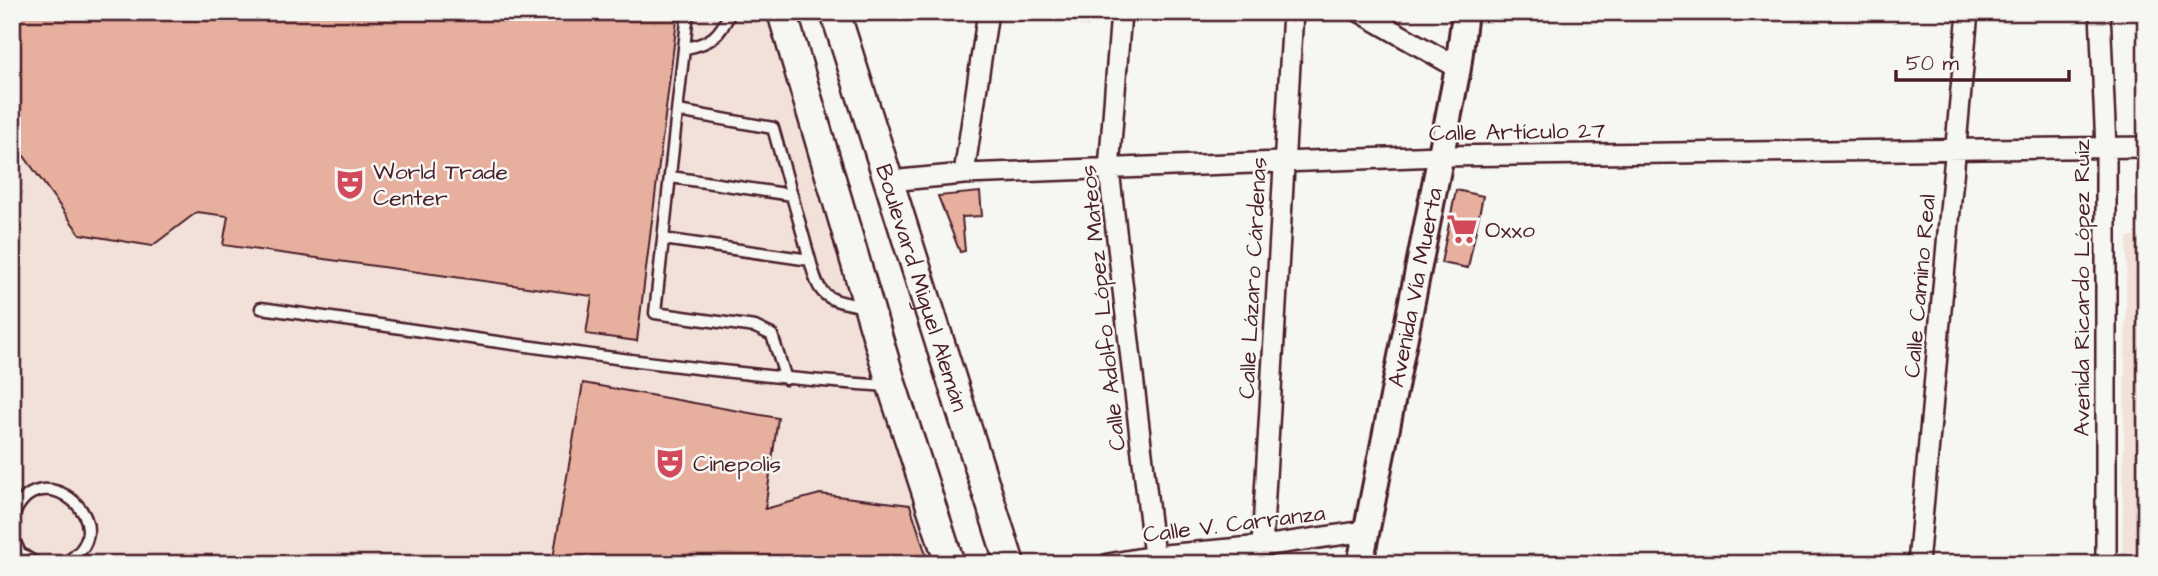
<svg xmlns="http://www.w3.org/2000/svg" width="2158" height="576" viewBox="0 0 2158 576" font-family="'Architects Daughter',sans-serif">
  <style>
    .built { fill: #f2e1d9 }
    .building { fill: #e7b09e; stroke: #4a1f2b; stroke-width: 2 }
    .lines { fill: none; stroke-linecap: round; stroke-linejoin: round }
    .service-casing { stroke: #4a1f2b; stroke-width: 15 }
    .minor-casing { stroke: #4a1f2b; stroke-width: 24 }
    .tertiary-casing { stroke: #4a1f2b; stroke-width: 30 }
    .secondary-casing { stroke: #4a1f2b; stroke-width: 33 }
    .service { stroke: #f6f6f2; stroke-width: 10 }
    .minor { stroke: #f6f6f2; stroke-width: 19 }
    .tertiary { stroke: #f6f6f2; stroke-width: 24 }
    .secondary { stroke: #f6f6f2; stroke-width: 28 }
    .labels { text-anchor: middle; stroke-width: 5; stroke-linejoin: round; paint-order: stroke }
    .street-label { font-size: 23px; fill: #4a1f2b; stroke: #f6f6f2 }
    .poi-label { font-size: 23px; fill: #4a1f2b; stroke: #f6f6f2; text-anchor: start }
  </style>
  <rect width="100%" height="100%" fill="#f6f6f2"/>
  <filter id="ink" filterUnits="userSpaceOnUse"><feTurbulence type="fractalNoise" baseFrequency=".0143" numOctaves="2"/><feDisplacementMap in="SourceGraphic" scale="14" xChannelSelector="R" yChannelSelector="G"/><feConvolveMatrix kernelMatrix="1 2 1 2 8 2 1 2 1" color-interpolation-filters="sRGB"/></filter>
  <g filter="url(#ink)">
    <!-- built -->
    <path class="built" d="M 12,12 L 765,12 L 944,564 L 12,564 Z
      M 1025,12 L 1091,12 L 1089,28 Z
      M 2146,236 L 2146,564 L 2122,564 L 2127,237 Z"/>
    <!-- building -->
    <path class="building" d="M 12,12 L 678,12 L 637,341 L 586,334 L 592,296 L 223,245 L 228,216 L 197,212 L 152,246 L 80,234 L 24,156 L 12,154 Z
      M 1456,190 L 1483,196 L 1468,268 L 1441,263 Z
      M 980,192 L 982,216 L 962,217 L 965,251 L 960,252 L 938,196 Z
      M 583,383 L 778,418 L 765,509 L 820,494 L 910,505 L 929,564 L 552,564 Z"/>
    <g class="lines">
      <defs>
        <path id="service" d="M 688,12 L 663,239 L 810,260 C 820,300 826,299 865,307
          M 686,48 C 711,43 720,36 730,12
          M 678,111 L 773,128 L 810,260
          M 671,177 L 792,195
          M 663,239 L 655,313 L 755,327 L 772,335 L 786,379
          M 261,308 C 470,337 678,372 888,386
          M 12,520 C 36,445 134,529 62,564
          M 12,536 L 20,553 L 37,564"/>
        <path id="minor" d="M 1121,12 L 1109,170 L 1154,556
          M 1360,12 L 1458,68
          M 2100,12 L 2106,148 L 2106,564
          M 964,174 L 988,12
          M 889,181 L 964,174 L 1440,156 L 2146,147
          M 1262,546 L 1293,12
          M 1108,564 L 1154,556 L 1262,546 L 1366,531
          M 1918,564 L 1968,12"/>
        <g id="tertiary">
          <path id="s1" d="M 1360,564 L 1458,68 L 1465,12"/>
        </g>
        <g id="secondary">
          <path d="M 782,12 L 892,386 L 950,564"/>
          <path id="s2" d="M 835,12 L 1010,564"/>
        </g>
      </defs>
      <!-- service casing -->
      <use href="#service" class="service-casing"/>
      <!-- minor casing -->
      <use href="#minor" class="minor-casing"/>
      <!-- tertiary casing -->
      <use href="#tertiary" class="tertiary-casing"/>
      <!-- secondary casing -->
      <use href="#secondary" class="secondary-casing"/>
      <!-- service -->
      <use href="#service" class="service"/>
      <!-- minor -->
      <use href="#minor" class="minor"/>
      <!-- tertiary -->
      <use href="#tertiary" class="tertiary"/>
      <!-- secondary -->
      <use href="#secondary" class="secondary"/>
    </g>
  </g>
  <!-- icons -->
  <defs>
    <symbol id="theatre-bare" viewBox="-9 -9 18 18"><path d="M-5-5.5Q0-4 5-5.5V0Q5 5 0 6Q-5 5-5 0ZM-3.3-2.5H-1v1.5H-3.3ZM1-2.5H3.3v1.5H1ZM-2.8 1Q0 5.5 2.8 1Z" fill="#d1495b" stroke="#f6f6f2" stroke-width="2.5" paint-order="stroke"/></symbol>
    <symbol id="supermarket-bare" viewBox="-9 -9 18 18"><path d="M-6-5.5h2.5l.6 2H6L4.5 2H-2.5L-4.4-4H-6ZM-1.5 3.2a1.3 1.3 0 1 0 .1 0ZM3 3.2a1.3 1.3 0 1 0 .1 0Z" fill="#d1495b" stroke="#f6f6f2" stroke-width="2.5" paint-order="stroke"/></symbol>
  </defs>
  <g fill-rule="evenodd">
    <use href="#theatre-bare" x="328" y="162" width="44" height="44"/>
    <use href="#supermarket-bare" x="1440" y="207" width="44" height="44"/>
    <use href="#theatre-bare" x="648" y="441" width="44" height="44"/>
  </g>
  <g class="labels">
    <!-- street labels -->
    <g class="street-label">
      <text transform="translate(1517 131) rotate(-1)" y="8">Calle Artículo 27</text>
      <text transform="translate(1252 278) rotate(-87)" y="8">Calle Lázaro Cárdenas</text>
      <text transform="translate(1919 286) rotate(-85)" y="8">Calle Camino Real</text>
      <text dy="8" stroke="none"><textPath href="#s2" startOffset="289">Boulevard Miguel Alemán</textPath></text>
      <text dy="8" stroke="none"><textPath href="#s1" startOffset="282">Avenida Vía Muerta</textPath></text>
      <text transform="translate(2081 288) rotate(-90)" y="8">Avenida Ricardo López Ruiz</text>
      <text transform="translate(1102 308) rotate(-96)" y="8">Calle Adolfo López Mateos</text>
      <text transform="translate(1234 523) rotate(-7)" y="8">Calle V. Carranza</text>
    </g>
    <!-- poi labels -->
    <g class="poi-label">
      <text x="373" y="179">World Trade<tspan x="373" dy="26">Center</tspan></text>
      <text x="1485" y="237">Oxxo</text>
      <text x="693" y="471">Cinepolis</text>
    </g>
  </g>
  <!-- margin -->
  <rect width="2158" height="576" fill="none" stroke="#f6f6f2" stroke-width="42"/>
  <rect x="21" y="21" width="2116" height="534" fill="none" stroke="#4a1f2b" stroke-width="2.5" filter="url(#ink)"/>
  <!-- scale -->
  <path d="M1896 70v10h173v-10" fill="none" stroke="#4a1f2b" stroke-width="3.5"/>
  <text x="1906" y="70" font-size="21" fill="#4a1f2b" stroke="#f6f6f2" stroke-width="5" paint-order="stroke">50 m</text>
</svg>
